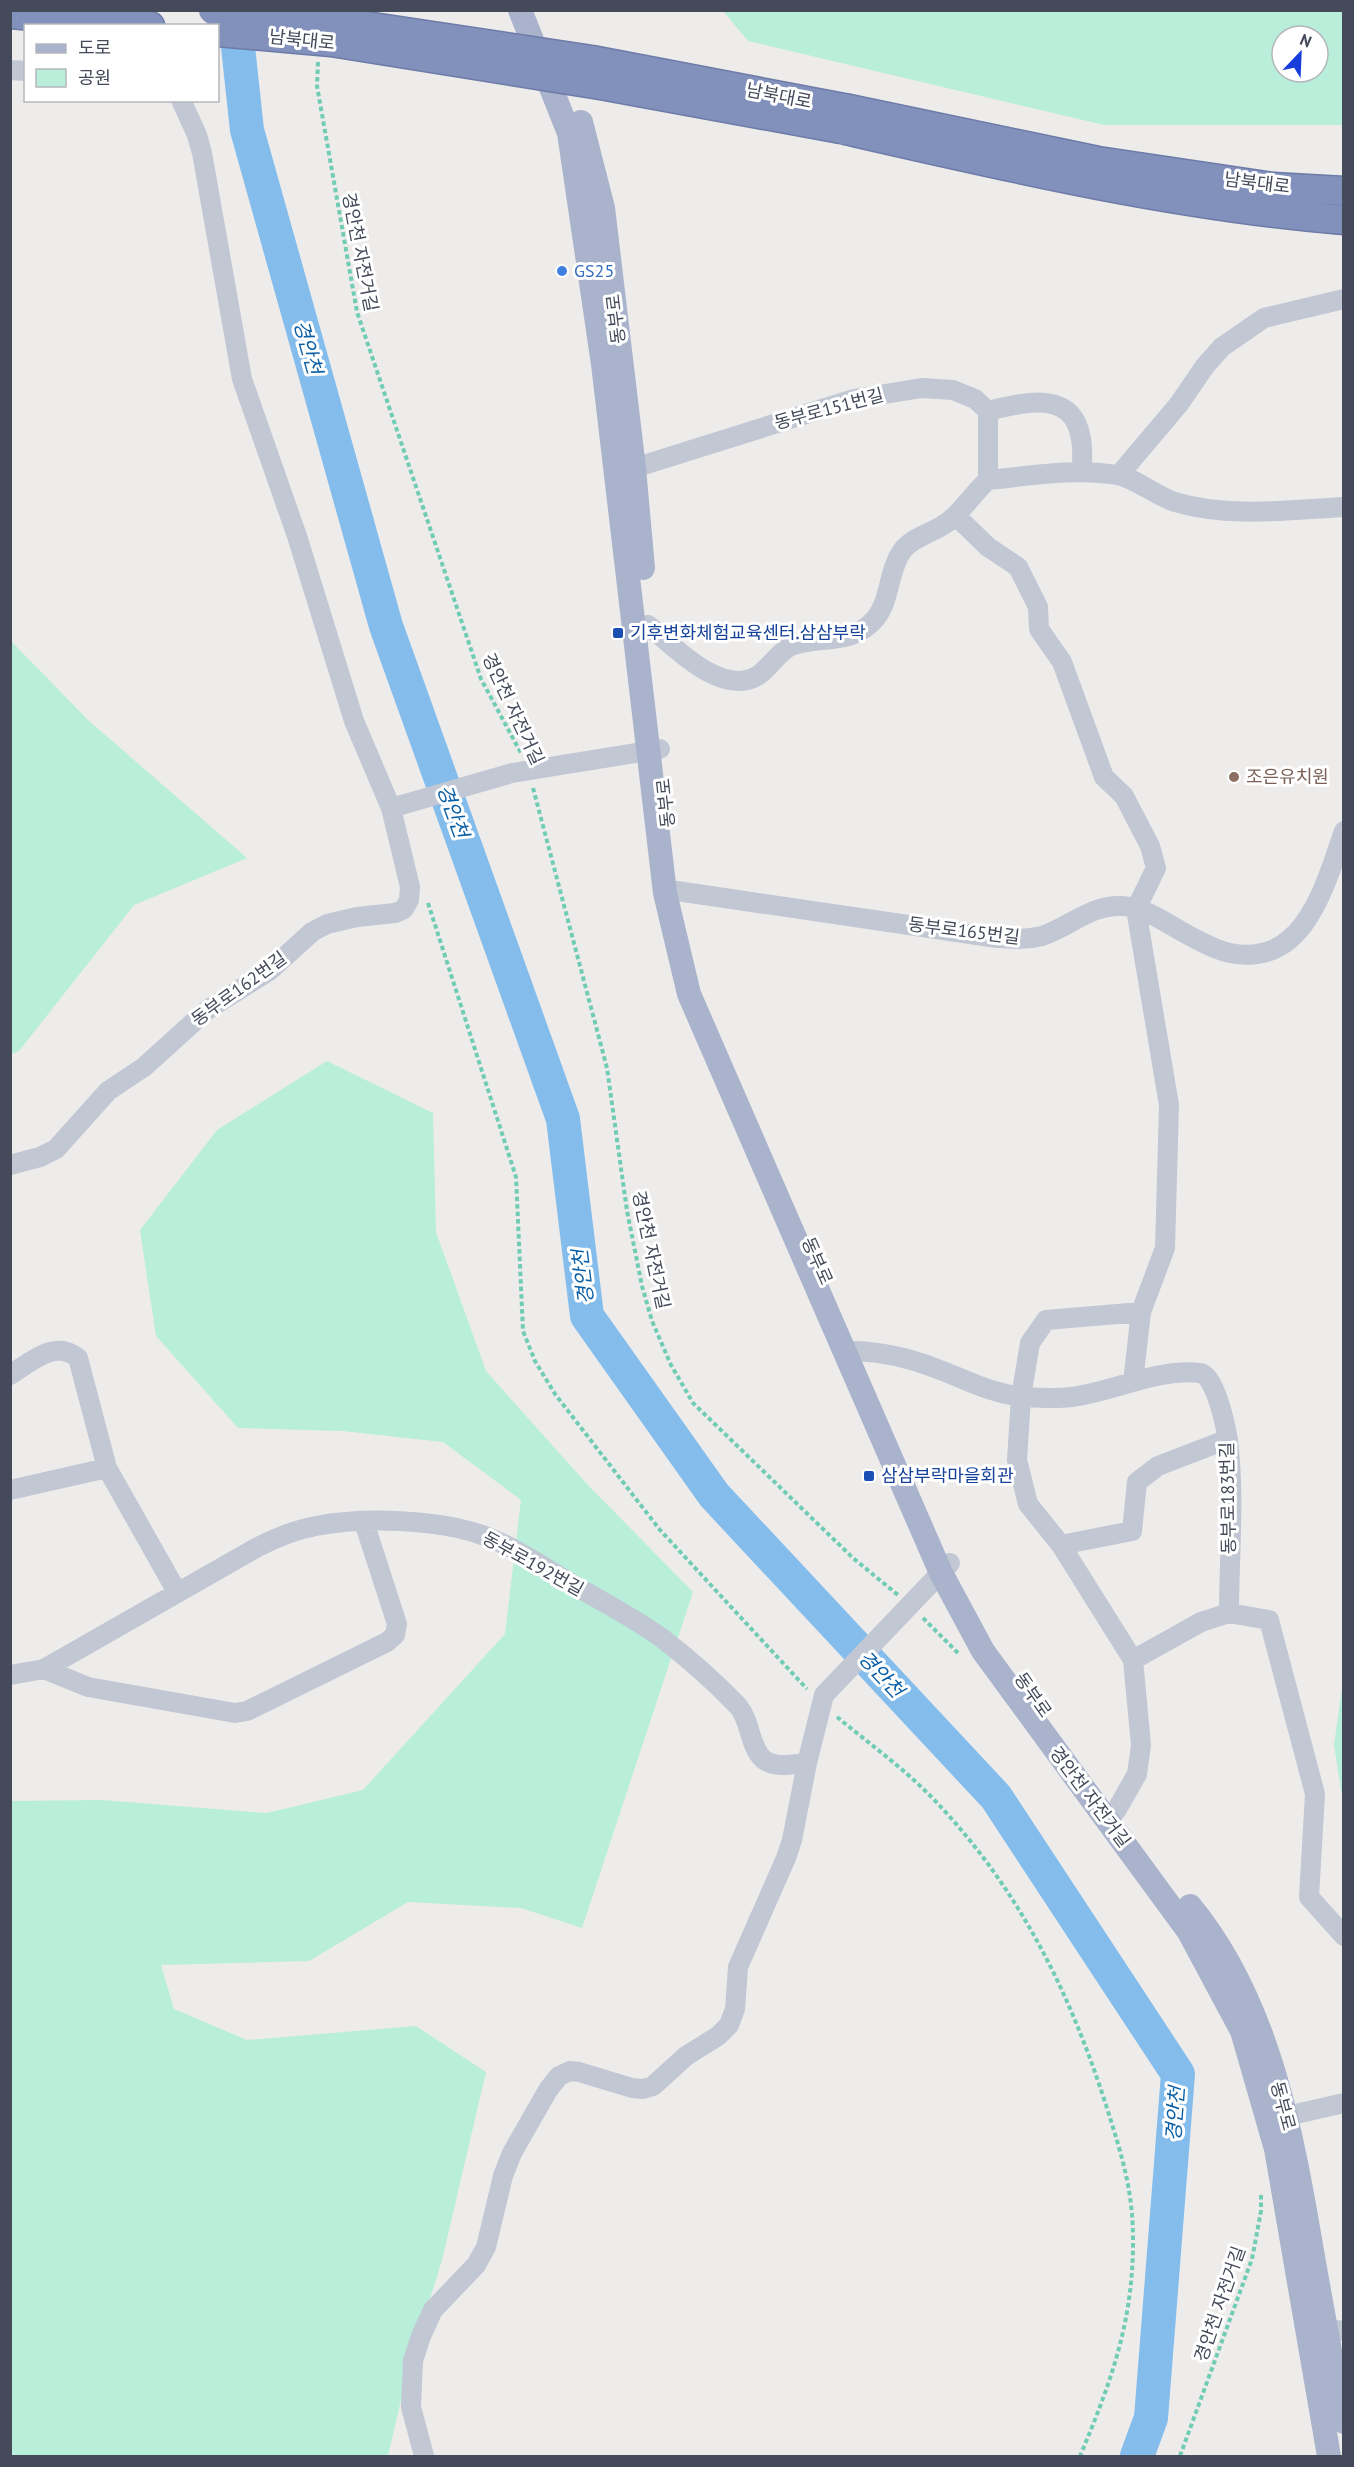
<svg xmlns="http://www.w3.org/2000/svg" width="1354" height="2467" viewBox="0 0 1354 2467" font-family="'PT Sans','Noto Sans KR',sans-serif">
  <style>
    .green { fill: #b8eeda; fill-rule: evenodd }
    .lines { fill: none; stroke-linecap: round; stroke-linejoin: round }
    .river { stroke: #84bdec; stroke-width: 34 }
    .highway-casing { stroke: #6d7ba7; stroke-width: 31 }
    .path { stroke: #70ccb5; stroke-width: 4; stroke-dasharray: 4.5 3; stroke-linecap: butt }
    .minor { stroke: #c1c7d3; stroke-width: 20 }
    .major { stroke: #aab3cc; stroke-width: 24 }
    .highway { stroke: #8290bc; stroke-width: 28 }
    .highway-bridge-casing { stroke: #6d7ba7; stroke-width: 31; stroke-linecap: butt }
    .highway-bridge { stroke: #8290bc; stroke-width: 28 }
    .shop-dot { fill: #3f7fe0; stroke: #fff; stroke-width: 2 }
    .transit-dot { fill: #1a4fb4; stroke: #fff; stroke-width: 2 }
    .education-dot { fill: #8d6e63; stroke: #fff; stroke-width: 2 }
    .labels { text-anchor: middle; stroke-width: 6; stroke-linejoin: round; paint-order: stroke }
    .street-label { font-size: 18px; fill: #444a59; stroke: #fff }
    .shop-label { font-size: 18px; fill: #366cbe; stroke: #fff; text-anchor: start }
    .transit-label { font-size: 18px; fill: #164399; stroke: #fff; text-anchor: start }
    .education-label { font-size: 18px; fill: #785e54; stroke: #fff; text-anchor: start }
    .water-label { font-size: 20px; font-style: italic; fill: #0b5fa5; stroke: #fff }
  </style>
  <rect width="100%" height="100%" fill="#eeeceb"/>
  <!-- green -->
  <path class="green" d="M 723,11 L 1343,11 L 1343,125 L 1104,125 L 748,41 ZM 1282,36 L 1318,36 L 1318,72 L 1282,72 Z
    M 11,641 L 88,720 L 247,858 L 134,905 L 19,1051 L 11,1054 Z
    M 327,1061 L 433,1113 L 436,1232 L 486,1371 L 586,1483 L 693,1592 L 582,1928 L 521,1908 L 408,1902 L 309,1961 L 161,1965 L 174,2009 L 247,2040 L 416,2026 L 486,2072 L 442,2260 L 408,2370 L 388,2456 L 11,2456 L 10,1801 L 102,1800 L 267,1813 L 363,1790 L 505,1634 L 521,1500 L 443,1442 L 342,1431 L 238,1428 L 156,1336 L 140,1230 L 217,1130 Z
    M 1343,1681 L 1344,1802 L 1343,1802 L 1334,1745 Z"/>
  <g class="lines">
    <!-- river -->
    <path class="river" d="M 234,10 L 247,130 L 386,626 L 563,1119 L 587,1316 L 714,1495 L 996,1797 L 1178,2074 L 1151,2418 L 1137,2456"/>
    <defs>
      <path id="highway" d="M 10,14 L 150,26
        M 849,109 L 1098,161 L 1273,187 L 1344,191
        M 841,129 C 1007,167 1174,206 1344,220"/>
    </defs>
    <!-- highway casing -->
    <use href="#highway" class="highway-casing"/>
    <!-- path -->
    <path class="path" d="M 318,62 L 317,86 L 357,312 L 481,679 L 522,755
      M 533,788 L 607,1068 L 627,1211 L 642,1286 L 652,1321 L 671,1365 L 693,1403 L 853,1558 L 898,1595
      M 428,903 L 516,1177 L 523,1331 L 535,1361 L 555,1394 L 660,1530 L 807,1689
      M 923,1618 L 960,1655
      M 837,1717 C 871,1745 909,1772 940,1806 C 1021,1893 1070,1993 1106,2105 C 1122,2156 1134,2192 1133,2247 C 1132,2325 1110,2385 1080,2456
      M 1180,2456 L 1252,2259 L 1261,2211 L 1261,2195"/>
    <!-- minor -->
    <path class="minor" d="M 10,70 L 26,71
      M 988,411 C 1022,403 1073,388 1081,439 C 1083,449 1082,461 1082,472
      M 634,468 L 854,399 L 922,388 L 953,390 L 975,399 L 988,411 L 988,480 C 1030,476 1075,468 1117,475 C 1133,477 1156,496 1175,502 C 1228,518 1289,510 1344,507
      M 1119,475 L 1179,404 L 1205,366 L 1222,347 L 1264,318 L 1344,299
      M 956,516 L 988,547 L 1018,567 L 1038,607 L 1039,629 L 1062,662 L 1104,777 L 1124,796 L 1150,846 L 1156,868 L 1136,909 L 1169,1105 L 1165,1248 L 1141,1312 L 1133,1382
      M 648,625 C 673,646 721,697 757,676 C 769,669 778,652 791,646 C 816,636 846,645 869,625 C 892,606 886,574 902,551 C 910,539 928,534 940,527 C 960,516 971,495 988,480
      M 391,808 L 512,773 L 660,749
      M 677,891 L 997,938 C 1013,939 1027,940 1042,936 C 1069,927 1092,904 1122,906 C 1145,907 1169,925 1188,935 C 1202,942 1215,950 1230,953 C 1305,968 1325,885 1344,831
      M 10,1165 L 40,1157 L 56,1149 L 108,1091 L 144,1067 L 207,1010 L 269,971 L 312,932 L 327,924 L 357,917 L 395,913 L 404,909 L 409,900 L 410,887 L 391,808 L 354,721 L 297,536 L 242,379 L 202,153 L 197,135 L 181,100
      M 856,1351 C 884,1352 909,1358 935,1368 C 965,1379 993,1395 1026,1397 C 1041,1398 1056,1399 1071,1397 C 1114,1392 1156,1368 1200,1373 C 1215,1374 1226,1427 1228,1441 C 1235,1497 1229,1557 1229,1613 L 1201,1622 L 1133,1660 L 1141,1745 L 1137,1774 L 1116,1811
      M 10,1375 C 31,1362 55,1339 78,1358 L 107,1468 L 177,1592
      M 10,1490 L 107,1468
      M 1061,1545 L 1132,1531 L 1137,1482 L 1158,1466 L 1228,1439
      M 1229,1613 L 1269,1620 L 1315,1794 L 1309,1897 L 1344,1936
      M 1133,1660 L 1061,1545 L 1028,1504 L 1017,1460 L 1021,1397 L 1030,1343 L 1046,1320 L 1141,1312
      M 44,1669 L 88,1687 L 235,1713 L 247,1711 L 387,1642 L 395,1635 L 397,1624 L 364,1522
      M 10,1675 L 44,1669 L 256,1548 C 275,1538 294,1530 316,1526 C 363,1517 437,1519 482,1535 C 519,1548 552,1573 586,1592 C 612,1607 639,1621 663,1639 C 689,1659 716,1683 738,1706 C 751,1721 749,1746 763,1759 C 775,1769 793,1764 807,1763 L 824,1695 L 950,1563
      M 1287,2116 L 1344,2103
      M 1325,2329 L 1344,2331
      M 424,2456 L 411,2407 L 413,2361 L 421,2336 L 433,2310 L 476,2265 L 486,2247 L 503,2176 L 512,2153 L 548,2090 L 559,2076 L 570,2071 L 579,2072 L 632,2088 L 643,2089 L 653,2086 L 686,2056 L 718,2036 L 729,2025 L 735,2009 L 738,1967 L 786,1858 L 792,1840 L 807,1763"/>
    <!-- major -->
    <path class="major" d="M 520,10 L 569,133 L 603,364 L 665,893 L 689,994 L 941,1573 L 983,1651 L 1189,1932 L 1242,2031 L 1276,2149 L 1329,2456
      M 581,122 L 603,208 L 634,468 L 643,568
      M 1190,1906 C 1269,2002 1292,2133 1312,2251 C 1322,2308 1332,2365 1344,2422"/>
    <!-- highway -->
    <use href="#highway" class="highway"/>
    <defs>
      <path id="highway-bridge" d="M 213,10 L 326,20 L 592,60 L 849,109
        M 218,32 L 331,42 L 600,85 L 841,129"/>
    </defs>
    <!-- highway-bridge casing -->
    <use href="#highway-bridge" class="highway-bridge-casing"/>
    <!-- highway-bridge -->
    <use href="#highway-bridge" class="highway-bridge"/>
  </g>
  <!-- markers -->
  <circle class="shop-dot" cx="562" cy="271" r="6"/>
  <g class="transit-dot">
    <rect x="612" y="627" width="12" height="12" rx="3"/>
    <rect x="863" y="1470" width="12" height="12" rx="3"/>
  </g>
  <circle class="education-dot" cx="1234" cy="777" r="6"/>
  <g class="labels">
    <!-- street labels -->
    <g class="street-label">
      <text transform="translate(302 40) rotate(6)" y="6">남북대로</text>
      <text transform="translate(779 96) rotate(11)" y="6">남북대로</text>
      <text transform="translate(1257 183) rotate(7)" y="6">남북대로</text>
      <text transform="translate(360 252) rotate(79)" y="6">경안천 자전거길</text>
      <text transform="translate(616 319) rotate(-97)" y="6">동부로</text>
      <text transform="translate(829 409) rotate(-15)" y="6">동부로151번길</text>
      <text transform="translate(513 709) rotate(65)" y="6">경안천 자전거길</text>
      <text transform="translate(666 803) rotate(-96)" y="6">동부로</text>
      <text transform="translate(964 931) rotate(7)" y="6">동부로165번길</text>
      <text transform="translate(239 989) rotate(-36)" y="6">동부로162번길</text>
      <text transform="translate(651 1250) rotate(78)" y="6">경안천 자전거길</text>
      <text transform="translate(817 1261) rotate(66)" y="6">동부로</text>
      <text transform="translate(1228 1498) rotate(-91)" y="6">동부로183번길</text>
      <text transform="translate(533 1564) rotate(29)" y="6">동부로192번길</text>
      <text transform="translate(1033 1695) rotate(55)" y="6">동부로</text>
      <text transform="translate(1090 1797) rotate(53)" y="6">경안천 자전거길</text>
      <text transform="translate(1283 2106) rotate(75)" y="6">동부로</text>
      <text transform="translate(1220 2304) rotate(-71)" y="6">경안천 자전거길</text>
    </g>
    <!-- shop labels -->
    <g class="shop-label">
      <text x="574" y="277">GS25</text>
    </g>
    <!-- transit labels -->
    <g class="transit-label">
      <text x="630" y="639">기후변화체험교육센터.삼삼부락</text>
      <text x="881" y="1482">삼삼부락마을회관</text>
    </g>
    <!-- education labels -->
    <g class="education-label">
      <text x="1246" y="783">조은유치원</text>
    </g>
    <!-- water labels -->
    <g class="water-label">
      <text transform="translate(308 347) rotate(74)" y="7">경안천</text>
      <text transform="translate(453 811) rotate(70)" y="7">경안천</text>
      <text transform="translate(583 1277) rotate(-97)" y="7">경안천</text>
      <text transform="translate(881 1674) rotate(47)" y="7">경안천</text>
      <text transform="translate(1175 2114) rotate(-86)" y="7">경안천</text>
    </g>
  </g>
  <!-- border -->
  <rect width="1354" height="2467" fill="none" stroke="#444a59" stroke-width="24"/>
  <!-- legend -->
  <rect x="24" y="24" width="195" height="78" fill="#ffffff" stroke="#b4b7bd" stroke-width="1.5"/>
  <rect x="36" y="44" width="30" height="9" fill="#aab3cc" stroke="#b4b7bd" stroke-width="1.5"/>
  <text x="78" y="54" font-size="18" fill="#444a59">도로</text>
  <rect x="36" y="69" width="30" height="18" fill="#b8eeda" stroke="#b4b7bd" stroke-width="1.5"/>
  <text x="78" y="84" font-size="18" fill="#444a59">공원</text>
  <!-- north arrow -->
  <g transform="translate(1300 54) rotate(23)"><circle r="28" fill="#ffffff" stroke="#b4b7bd" stroke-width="1.5"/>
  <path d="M0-4.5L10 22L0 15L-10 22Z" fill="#173ddd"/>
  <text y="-9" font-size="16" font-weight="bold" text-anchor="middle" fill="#444a59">N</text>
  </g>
</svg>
